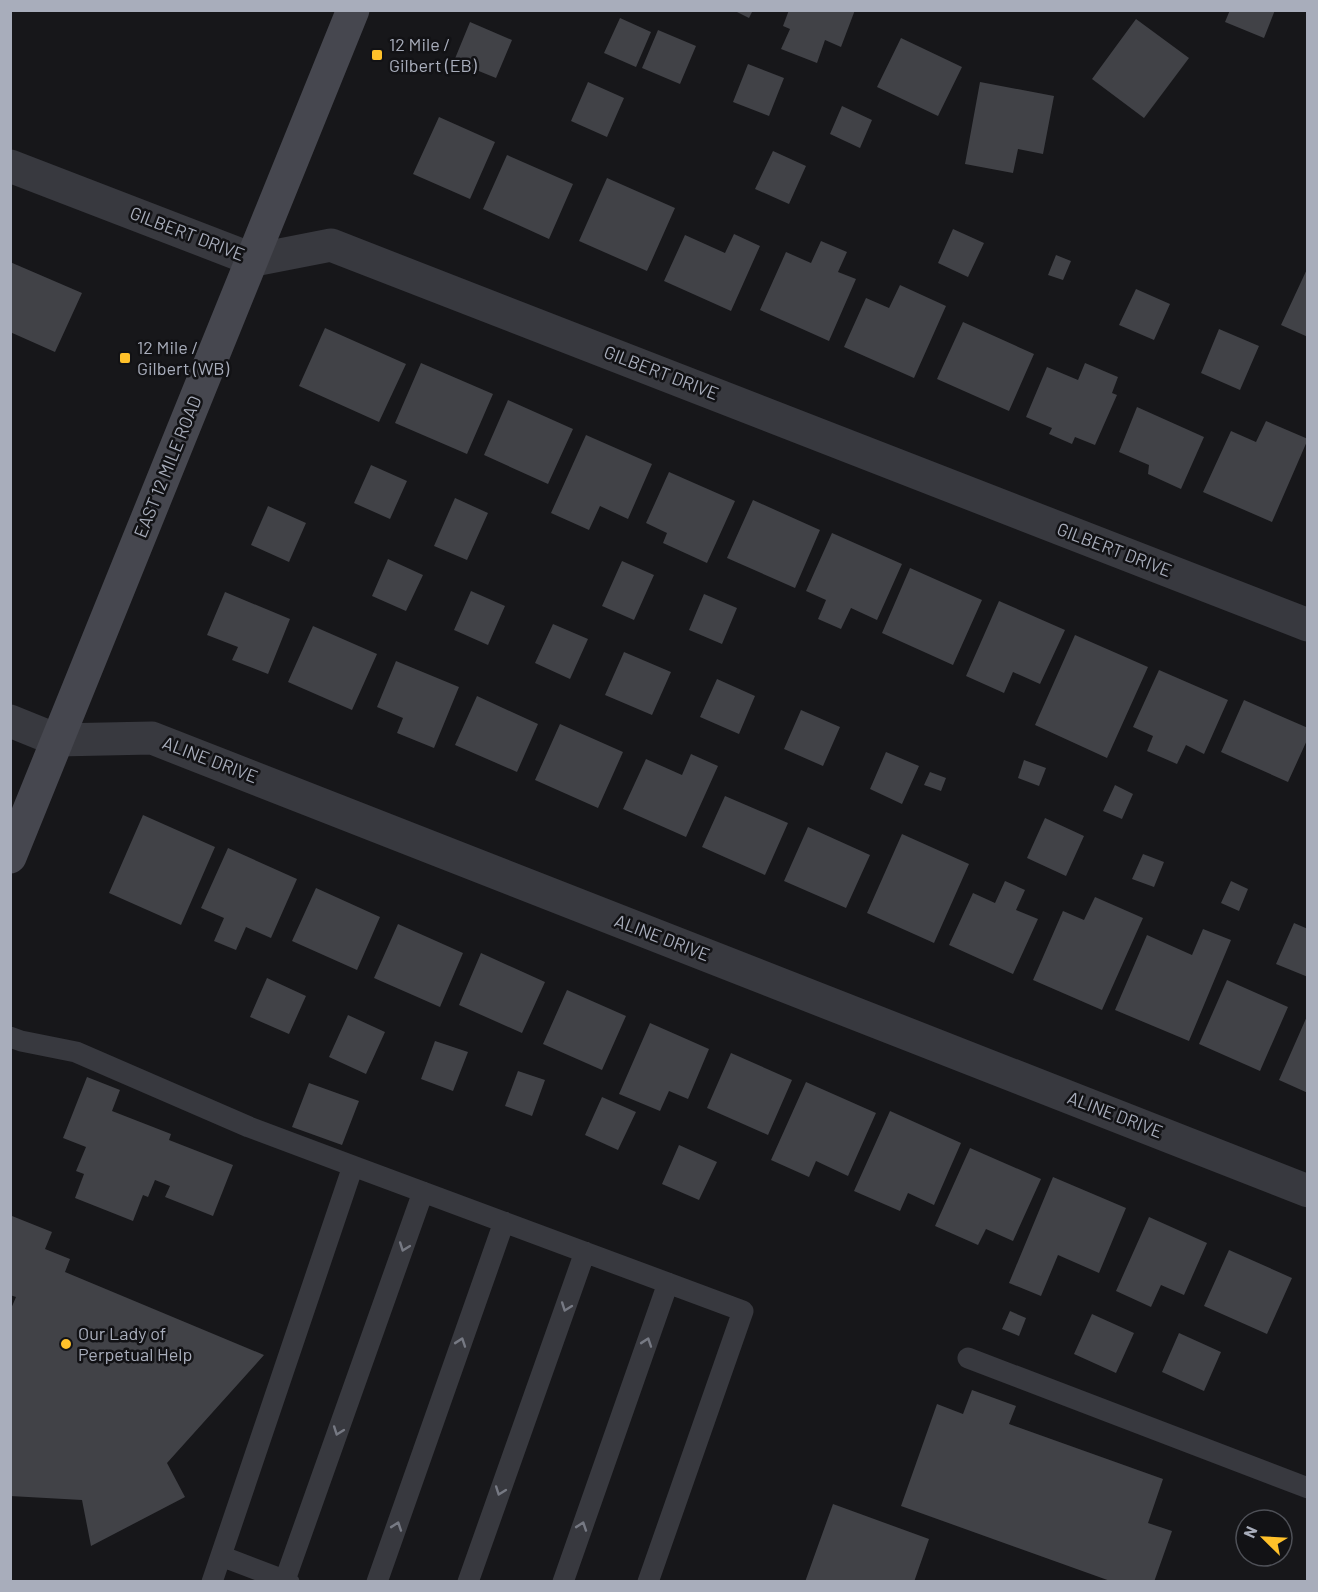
<svg xmlns="http://www.w3.org/2000/svg" width="1318" height="1592" viewBox="0 0 1318 1592" font-family="Barlow,sans-serif">
  <style>
    .building { fill: #414247 }
    .lines { fill: none; stroke-linecap: round; stroke-linejoin: round }
    .lane { stroke: #38393f; stroke-width: 21 }
    .street { stroke: #38393f; stroke-width: 33 }
    .secondary { stroke: #46474f; stroke-width: 33 }
    .oneway { stroke: #767983 }
    .poi-dot { fill: #ffc12a; stroke: #121215; stroke-width: 2 }
    .labels { text-anchor: middle; stroke-width: 5; stroke-linejoin: round; paint-order: stroke }
    .poi-label { font-size: 18px; fill: #a8adbb; stroke: #121215; text-anchor: start }
    .street-label { font-size: 18px; fill: #a8adbb; stroke: #121215 }
  </style>
  <rect width="100%" height="100%" fill="#17171a"/>
  <!-- building -->
  <path class="building" d="M 733,10 L 753,10 L 749,18 Z
    M 789,10 L 855,10 L 841,47 L 825,40 L 817,63 L 781,49 L 790,29 L 783,26 Z
    M 1230,10 L 1275,10 L 1264,38 L 1225,22 Z
    M 620,18 L 651,32 L 636,67 L 604,53 Z
    M 1136,19 L 1189,58 L 1144,118 L 1092,79 Z
    M 470,22 L 512,40 L 496,78 L 454,61 Z
    M 658,30 L 696,46 L 680,84 L 642,68 Z
    M 901,38 L 962,67 L 938,116 L 877,87 Z
    M 748,64 L 784,78 L 769,116 L 733,102 Z
    M 588,82 L 624,98 L 607,137 L 571,121 Z
    M 980,82 L 1054,96 L 1043,154 L 1018,149 L 1013,173 L 965,164 Z
    M 842,106 L 872,120 L 860,148 L 830,134 Z
    M 439,117 L 495,142 L 470,199 L 413,174 Z
    M 773,151 L 806,166 L 789,204 L 755,189 Z
    M 507,155 L 573,184 L 549,239 L 483,209 Z
    M 607,178 L 675,208 L 647,271 L 579,241 Z
    M 953,229 L 984,243 L 968,277 L 938,263 Z
    M 734,234 L 760,246 L 731,311 L 664,281 L 685,235 L 725,253 Z
    M 821,241 L 847,252 L 838,272 L 856,279 L 829,341 L 760,310 L 786,252 L 811,263 Z
    M 1056,255 L 1071,261 L 1063,280 L 1048,275 Z
    M 10,262 L 82,293 L 55,352 L 10,332 Z
    M 1308,267 L 1308,337 L 1281,325 Z
    M 900,285 L 946,306 L 914,378 L 844,347 L 866,298 L 889,308 Z
    M 1136,289 L 1170,304 L 1154,340 L 1119,325 Z
    M 963,322 L 1034,354 L 1009,411 L 937,379 Z
    M 325,328 L 406,364 L 379,422 L 299,386 Z
    M 1219,329 L 1259,346 L 1240,390 L 1201,373 Z
    M 421,363 L 493,394 L 467,454 L 395,423 Z
    M 1085,363 L 1118,377 L 1112,393 L 1117,395 L 1095,445 L 1075,437 L 1072,444 L 1049,434 L 1052,428 L 1026,417 L 1047,367 L 1078,380 Z
    M 508,400 L 573,429 L 548,484 L 484,455 Z
    M 1137,407 L 1204,437 L 1181,489 L 1148,474 L 1149,465 L 1119,452 Z
    M 1266,421 L 1308,439 L 1272,522 L 1203,492 L 1231,431 L 1256,442 Z
    M 586,435 L 652,464 L 628,519 L 600,506 L 589,530 L 551,513 Z
    M 371,465 L 407,481 L 390,519 L 354,503 Z
    M 669,472 L 735,501 L 707,563 L 663,543 L 667,533 L 646,523 Z
    M 455,498 L 488,513 L 467,560 L 434,546 Z
    M 753,500 L 820,530 L 795,588 L 727,558 Z
    M 268,506 L 306,523 L 289,562 L 251,545 Z
    M 832,533 L 902,564 L 877,620 L 851,608 L 841,629 L 818,619 L 826,600 L 806,591 Z
    M 388,559 L 423,575 L 406,611 L 372,596 Z
    M 622,561 L 654,575 L 634,620 L 602,606 Z
    M 910,568 L 982,600 L 953,665 L 882,633 Z
    M 471,591 L 505,606 L 488,645 L 454,630 Z
    M 225,592 L 290,619 L 268,674 L 232,660 L 238,647 L 207,635 Z
    M 704,594 L 737,608 L 722,644 L 689,630 Z
    M 999,601 L 1065,630 L 1040,684 L 1013,672 L 1004,693 L 966,676 Z
    M 553,624 L 588,639 L 570,679 L 535,663 Z
    M 313,626 L 377,654 L 352,710 L 288,682 Z
    M 1075,635 L 1148,667 L 1107,758 L 1035,725 Z
    M 624,652 L 671,672 L 652,715 L 605,695 Z
    M 396,661 L 459,687 L 434,748 L 397,733 L 403,718 L 377,707 Z
    M 1159,670 L 1228,700 L 1204,754 L 1186,745 L 1177,764 L 1147,751 L 1153,736 L 1133,727 Z
    M 717,679 L 755,696 L 739,734 L 700,717 Z
    M 477,696 L 538,724 L 517,772 L 455,745 Z
    M 1244,700 L 1308,728 L 1308,738 L 1288,782 L 1221,752 Z
    M 801,710 L 840,727 L 823,766 L 784,749 Z
    M 560,724 L 623,752 L 598,808 L 535,780 Z
    M 886,752 L 919,766 L 902,804 L 870,789 Z
    M 691,754 L 718,766 L 686,837 L 623,809 L 646,759 L 682,775 Z
    M 1024,760 L 1046,768 L 1039,786 L 1018,778 Z
    M 930,772 L 946,778 L 941,791 L 924,785 Z
    M 1115,785 L 1133,794 L 1122,819 L 1103,811 Z
    M 725,796 L 788,823 L 765,875 L 702,847 Z
    M 143,815 L 215,847 L 181,925 L 109,893 Z
    M 1045,818 L 1084,836 L 1066,876 L 1027,858 Z
    M 808,827 L 870,855 L 846,908 L 784,881 Z
    M 902,834 L 969,864 L 934,943 L 867,913 Z
    M 228,848 L 297,879 L 271,938 L 246,927 L 236,950 L 214,941 L 224,918 L 201,908 Z
    M 1143,854 L 1164,862 L 1154,887 L 1132,879 Z
    M 1005,881 L 1025,890 L 1016,910 L 1038,919 L 1013,974 L 949,945 L 973,893 L 995,903 Z
    M 1231,881 L 1248,889 L 1239,911 L 1221,903 Z
    M 316,888 L 380,917 L 357,970 L 292,941 Z
    M 1095,897 L 1143,918 L 1102,1010 L 1033,980 L 1063,911 L 1084,920 Z
    M 1294,923 L 1308,929 L 1308,977 L 1276,964 Z
    M 398,924 L 463,953 L 440,1007 L 374,978 Z
    M 1203,929 L 1231,940 L 1189,1041 L 1115,1010 L 1147,935 L 1192,955 Z
    M 481,953 L 545,982 L 522,1033 L 459,1005 Z
    M 267,978 L 306,996 L 289,1034 L 250,1017 Z
    M 1227,980 L 1288,1007 L 1260,1071 L 1199,1044 Z
    M 567,990 L 626,1016 L 602,1070 L 543,1044 Z
    M 1308,1014 L 1308,1093 L 1279,1080 Z
    M 348,1015 L 385,1032 L 366,1074 L 329,1057 Z
    M 650,1023 L 709,1049 L 688,1099 L 669,1091 L 660,1111 L 619,1094 Z
    M 435,1041 L 468,1052 L 453,1091 L 421,1079 Z
    M 731,1053 L 792,1080 L 768,1135 L 707,1108 Z
    M 518,1071 L 545,1080 L 532,1116 L 505,1106 Z
    M 87,1077 L 120,1090 L 112,1111 L 171,1134 L 169,1140 L 233,1165 L 213,1216 L 165,1197 L 170,1186 L 155,1180 L 148,1197 L 143,1195 L 133,1221 L 75,1198 L 84,1174 L 76,1171 L 86,1147 L 63,1138 Z
    M 806,1082 L 876,1113 L 848,1176 L 816,1161 L 809,1177 L 771,1160 Z
    M 309,1083 L 359,1101 L 342,1145 L 292,1127 Z
    M 602,1097 L 636,1112 L 618,1150 L 585,1135 Z
    M 890,1111 L 961,1143 L 934,1205 L 908,1193 L 900,1211 L 854,1191 Z
    M 679,1145 L 717,1162 L 699,1200 L 662,1184 Z
    M 970,1148 L 1041,1179 L 1013,1241 L 986,1229 L 978,1245 L 935,1226 Z
    M 1053,1177 L 1126,1208 L 1099,1273 L 1058,1255 L 1041,1296 L 1009,1283 Z
    M 12,1216 L 52,1232 L 45,1249 L 70,1259 L 65,1272 L 264,1355 L 167,1463 L 185,1497 L 91,1546 L 82,1500 L 10,1496 L 10,1311 L 16,1297 L 10,1295 Z
    M 1149,1217 L 1207,1243 L 1184,1295 L 1161,1285 L 1151,1307 L 1116,1291 Z
    M 1229,1250 L 1292,1278 L 1267,1334 L 1204,1306 Z
    M 1010,1311 L 1026,1318 L 1019,1336 L 1002,1329 Z
    M 1092,1314 L 1134,1333 L 1116,1373 L 1074,1354 Z
    M 1179,1333 L 1221,1352 L 1204,1391 L 1162,1372 Z
    M 972,1390 L 1016,1406 L 1009,1424 L 1163,1479 L 1148,1523 L 1172,1531 L 1154,1582 L 1113,1582 L 901,1506 L 937,1404 L 963,1414 Z
    M 833,1504 L 929,1539 L 914,1582 L 805,1582 Z"/>
  <g class="lines">
    <!-- lane -->
    <path class="lane" d="M 10,1037 L 21,1041 L 76,1052 L 249,1127 L 353,1166 L 212,1582
      M 353,1166 L 743,1311 L 648,1582
      M 968,1358 L 1308,1488
      M 221,1556 L 289,1582
      M 285,1580 L 423,1192
      M 377,1582 L 504,1222
      M 468,1582 L 585,1252
      M 563,1582 L 668,1283"/>
    <!-- street -->
    <path class="street" d="M 10,166 L 254,260 L 331,245 L 1308,625
      M 10,721 L 57,740 L 152,738 L 1308,1191"/>
    <!-- secondary -->
    <path class="secondary" d="M 10,857 L 353,10"/>
  </g>
  <!-- one-way arrows -->
  <defs><path id="oneway-chevron" d="M-2-3.5L2.5 0L-2 3.5" fill="none" stroke-width="1.6" stroke-linecap="round" stroke-linejoin="round" transform="scale(1.5)"/></defs>
  <g class="oneway">
    <use href="#oneway-chevron" transform="translate(404 1247) rotate(110)"/>
    <use href="#oneway-chevron" transform="translate(566 1307) rotate(110)"/>
    <use href="#oneway-chevron" transform="translate(461 1342) rotate(-71)"/>
    <use href="#oneway-chevron" transform="translate(647 1342) rotate(-71)"/>
    <use href="#oneway-chevron" transform="translate(338 1431) rotate(110)"/>
    <use href="#oneway-chevron" transform="translate(500 1491) rotate(110)"/>
    <use href="#oneway-chevron" transform="translate(397 1526) rotate(-71)"/>
    <use href="#oneway-chevron" transform="translate(582 1526) rotate(-71)"/>
  </g>
  <!-- markers -->
  <g class="poi-dot">
    <rect x="371" y="49" width="12" height="12" rx="3"/>
    <rect x="119" y="352" width="12" height="12" rx="3"/>
    <circle cx="66" cy="1344" r="6"/>
  </g>
  <g class="labels">
    <!-- poi labels -->
    <g class="poi-label">
      <text x="389" y="51">12 Mile /<tspan x="389" dy="21">Gilbert (EB)</tspan></text>
      <text x="137" y="354">12 Mile /<tspan x="137" dy="21">Gilbert (WB)</tspan></text>
      <text x="78" y="1340">Our Lady of<tspan x="78" dy="21">Perpetual Help</tspan></text>
    </g>
    <!-- street labels -->
    <g class="street-label">
      <text transform="translate(187 234) rotate(21)" y="6">GILBERT DRIVE</text>
      <text transform="translate(661 373) rotate(21)" y="6">GILBERT DRIVE</text>
      <text transform="translate(168 467) rotate(-68)" y="6">EAST 12 MILE ROAD</text>
      <text transform="translate(1114 550) rotate(21)" y="6">GILBERT DRIVE</text>
      <text transform="translate(210 760) rotate(21)" y="6">ALINE DRIVE</text>
      <text transform="translate(662 938) rotate(21)" y="6">ALINE DRIVE</text>
      <text transform="translate(1115 1115) rotate(21)" y="6">ALINE DRIVE</text>
    </g>
  </g>
  <!-- border -->
  <rect width="1318" height="1592" fill="none" stroke="#a8adbb" stroke-width="24"/>
  <!-- north arrow -->
  <g transform="translate(1264 1538) rotate(294)"><circle r="28" fill="#121215" stroke="#4e5057" stroke-width="1.5"/>
  <path d="M0-4.5L10 22L0 15L-10 22Z" fill="#ffc12a"/>
  <text y="-9" font-size="16" font-weight="bold" text-anchor="middle" fill="#a8adbb">N</text>
  </g>
</svg>
